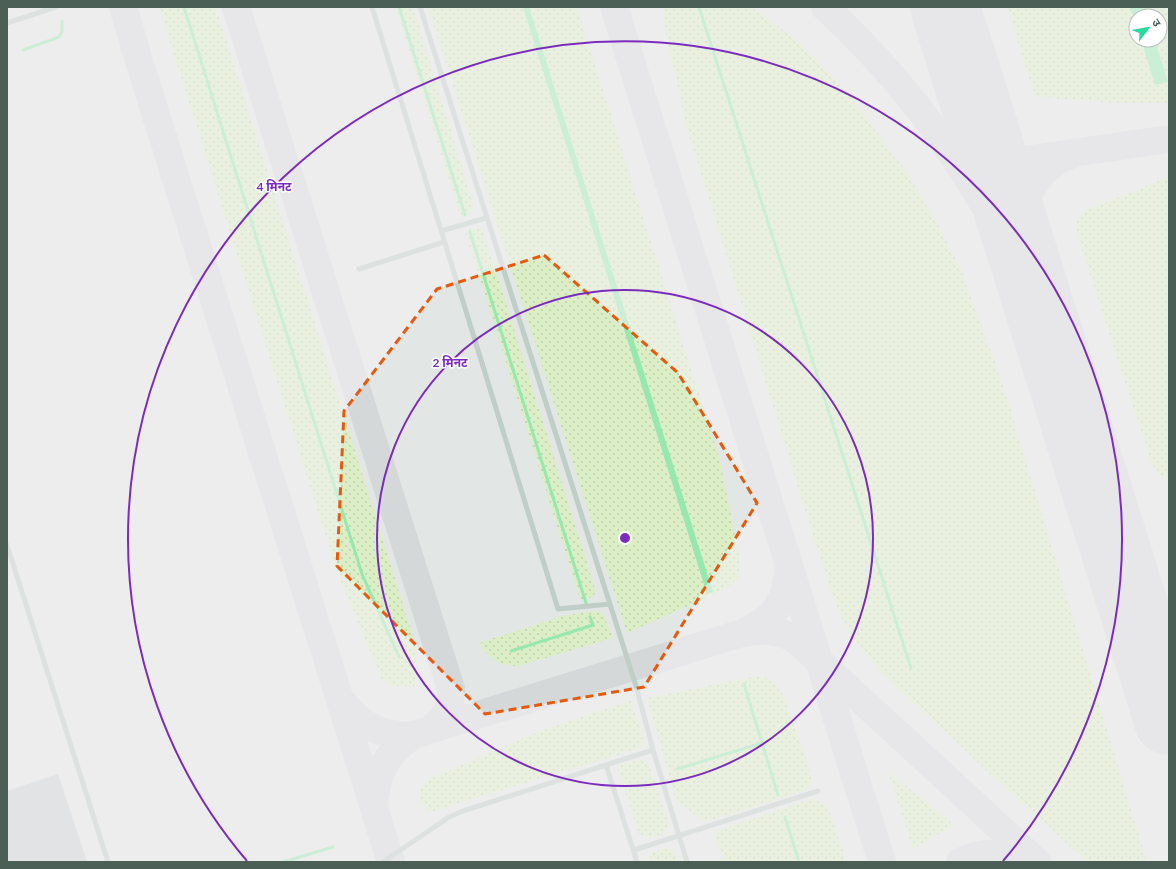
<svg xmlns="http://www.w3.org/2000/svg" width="1176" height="869" viewBox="0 0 1176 869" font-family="Lato,'Noto Sans Devanagari',sans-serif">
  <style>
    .airport { fill: #e2e6e5; fill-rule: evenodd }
    .grass { fill: url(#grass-dots); fill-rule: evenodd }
    .water { fill: #96e8af }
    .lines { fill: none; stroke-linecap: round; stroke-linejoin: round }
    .stream { stroke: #96e8af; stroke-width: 3 }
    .taxiway { stroke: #d5d8d8; stroke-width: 28 }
    .runway { stroke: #d5d8d8; stroke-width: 70 }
    .building { fill: #cad1d0 }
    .service { stroke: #bfcec7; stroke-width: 5 }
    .marked { fill: none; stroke: #e8590c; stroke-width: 3; stroke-dasharray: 8 5; stroke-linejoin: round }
    .ring { fill: none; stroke: #7b2cbf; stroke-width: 2 }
    .centre { fill: #7b2cbf; stroke: #fff; stroke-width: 2 }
    .ring-label { font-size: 12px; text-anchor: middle; font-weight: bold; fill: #7b2cbf; stroke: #fff; stroke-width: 3; stroke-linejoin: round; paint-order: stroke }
  </style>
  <defs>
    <pattern id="grass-dots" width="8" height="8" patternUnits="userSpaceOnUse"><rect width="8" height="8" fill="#dbeec6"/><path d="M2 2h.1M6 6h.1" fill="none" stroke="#bdceac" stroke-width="1.8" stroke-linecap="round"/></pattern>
  </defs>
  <rect width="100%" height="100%" fill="#f5f3f5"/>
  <!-- airport -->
  <path class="airport" d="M 7,7 L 1169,7 L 1169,862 L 7,862 ZM 1136,16 L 1160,16 L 1160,40 L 1136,40 Z"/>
  <!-- grass -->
  <path class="grass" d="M 159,7 L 216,7 L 414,640 L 418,669 L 414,686 L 392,686 L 381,678 L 337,572 Z
    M 396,7 L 413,7 L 474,206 L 469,215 L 462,217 L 459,213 Z
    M 428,7 L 577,7 L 719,457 L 741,565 L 740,576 L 726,589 L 627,633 Z
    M 663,7 L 751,7 L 789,34 L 816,59 L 853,100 L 908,174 L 936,221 L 961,270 L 1002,381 L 1147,862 L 1088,862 C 1038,818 989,773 940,727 C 910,699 875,671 852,636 C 835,610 827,577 817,549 L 686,125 L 664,24 Z
    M 1007,7 L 1169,7 L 1169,103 L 1117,103 L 1035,97 ZM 1136,16 L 1160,16 L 1160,40 L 1136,40 Z
    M 1169,177 L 1169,478 L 1157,475 L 1151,462 L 1075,228 L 1077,219 L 1082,212 Z
    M 473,228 L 481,229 L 484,233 L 595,589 L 594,596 L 584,600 L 580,599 L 466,234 L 467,231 Z
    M 599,611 L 604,616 L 613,638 L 518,666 C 499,666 488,659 479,643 L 566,615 Z
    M 758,676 C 769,678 774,681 781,690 L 812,775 C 812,783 810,787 804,791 L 705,822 L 676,801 L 647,698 Z
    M 631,700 L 645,742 L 640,748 L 427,813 L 425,804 L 419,805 C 418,793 419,788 428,780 L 530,735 Z
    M 643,759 L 648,762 L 669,824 C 664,838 647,843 638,831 L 618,769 L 621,765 Z
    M 888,771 L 954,825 L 913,849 Z
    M 810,799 L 815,799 L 827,805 L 847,862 L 724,862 L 714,832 Z
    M 663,848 L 673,850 L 680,862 L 649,862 L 651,854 Z"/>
  <!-- water -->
  <path class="water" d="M 523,7 L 529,7 L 713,592 L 707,594 Z
    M 1130,7 L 1145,7 L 1148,16 L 1136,16 L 1136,26 Z
    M 1141,40 L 1155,40 L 1168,82 L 1155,85 Z"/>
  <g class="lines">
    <!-- stream -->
    <path class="stream" d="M 184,7 L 362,574 L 399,657
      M 399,7 L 465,215
      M 699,7 L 911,668
      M 23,50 L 59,37 L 62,32 L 62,21
      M 470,232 L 586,603
      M 511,651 L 593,625 L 590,617
      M 762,743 L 778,795
      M 677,769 L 762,743 L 744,684
      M 785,817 L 799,862
      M 283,862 L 333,847"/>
    <!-- taxiway -->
    <path class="taxiway" d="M 123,7 L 144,77 L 391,862
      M 236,7 L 451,689 C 452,708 445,718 431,729
      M 614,7 L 882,862
      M 825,7 C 891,68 947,139 991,217 C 1001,233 1011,250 1019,267 C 1030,290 1039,313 1049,337
      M 942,132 C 966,149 989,159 1018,161 L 1169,139
      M 1024,255 C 1022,245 1020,234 1021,224 C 1022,195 1043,164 1071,155
      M 744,633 C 762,629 780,630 796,640 L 1037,862
      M 343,702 C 361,726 383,737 413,735 L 742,633 C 773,619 788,603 788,566
      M 374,802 C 379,769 385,755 413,735
      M 960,862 C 982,850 1008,852 1029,862"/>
    <!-- runway -->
    <path class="runway" d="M 945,7 L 1169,720"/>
  </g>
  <!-- building -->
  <path class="building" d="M 58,774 L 87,862 L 7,862 L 7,791 Z"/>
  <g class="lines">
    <!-- service -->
    <path class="service" d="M 372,7 L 558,609 L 610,604
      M 420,7 L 636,686 L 653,750 L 687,862
      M 7,23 L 56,7
      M 441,231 L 486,218
      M 359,269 L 444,242
      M 7,545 L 108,862
      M 634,850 L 818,791
      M 383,862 L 449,817 L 463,811 L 606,765
      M 637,862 L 606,765 L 653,750"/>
  </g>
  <!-- marked area -->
  <path d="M0 0H1176V869H0ZM 544,255 L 678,373 L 757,503 L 644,687 L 485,714 L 337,566 L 344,411 L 437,289 Z" fill="#f5f3f5" fill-opacity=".55" fill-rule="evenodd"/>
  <path class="marked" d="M 544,255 L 678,373 L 757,503 L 644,687 L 485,714 L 337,566 L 344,411 L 437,289 Z"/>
  <!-- distance rings -->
  <g class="ring">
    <circle cx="625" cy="538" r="248"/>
    <path d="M247 861A497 497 0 1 1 1003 861"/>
  </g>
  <circle cx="625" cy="538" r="6" class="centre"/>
  <g class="ring-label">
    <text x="274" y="191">4 मिनट</text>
    <text x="450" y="367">2 मिनट</text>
  </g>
  <!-- border -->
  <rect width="1176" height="869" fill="none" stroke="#4b5f57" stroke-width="16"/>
  <!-- north arrow -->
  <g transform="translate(1148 28) rotate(58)"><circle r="19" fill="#ffffff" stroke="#b7bfbc"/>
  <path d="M0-3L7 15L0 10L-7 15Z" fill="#28da9c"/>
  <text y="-6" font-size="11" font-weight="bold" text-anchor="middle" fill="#4b5f57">उ</text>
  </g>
</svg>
